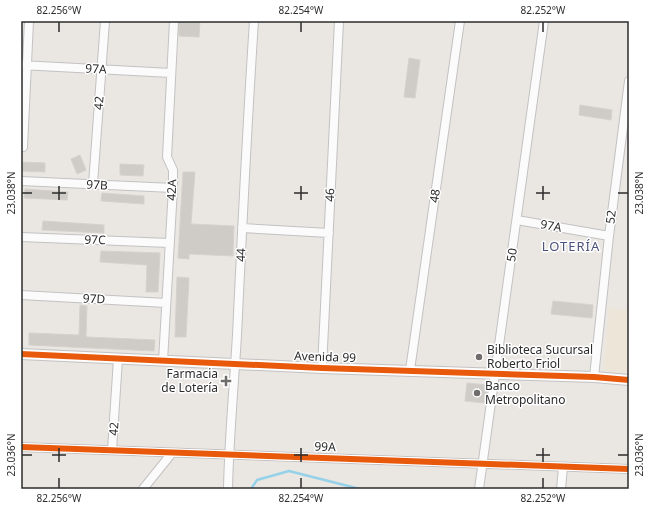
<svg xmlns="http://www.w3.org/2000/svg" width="650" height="510" viewBox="0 0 650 510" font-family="'Noto Sans',sans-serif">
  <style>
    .education { fill: #ede5d7 }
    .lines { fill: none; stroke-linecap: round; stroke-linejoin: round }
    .stream { stroke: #96d1ea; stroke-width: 2.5 }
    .building { fill: #cfccc8; stroke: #d5d2ce }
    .minor-casing { stroke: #c3c2c3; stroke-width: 10 }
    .tertiary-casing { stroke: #c3c2c3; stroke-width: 12 }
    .minor { stroke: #fcfbfb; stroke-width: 8 }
    .tertiary { stroke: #fcfbfb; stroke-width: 10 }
    .cycleway-casing { stroke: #fff; stroke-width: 8 }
    .cycleway { stroke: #e8590c; stroke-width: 6 }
    .ticks { fill: none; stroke: #2c2c2c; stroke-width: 1.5 }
    .poi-dot { fill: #6e6d6c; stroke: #fff; stroke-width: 1.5 }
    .labels { text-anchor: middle; stroke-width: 3; stroke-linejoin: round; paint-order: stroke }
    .street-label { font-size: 12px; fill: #2c2c2c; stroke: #fff }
    .poi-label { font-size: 12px; fill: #2c2c2c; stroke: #fff; text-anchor: start }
    .neighbourhood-label { font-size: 13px; letter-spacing: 1px; fill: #4c527d; stroke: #fff }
    .neatline { fill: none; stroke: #2c2c2c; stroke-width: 1.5 }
    .ticks-label { font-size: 10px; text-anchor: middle; fill: #2c2c2c }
  </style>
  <rect width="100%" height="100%" fill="#eae6e2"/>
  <!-- education -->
  <path class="education" d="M 609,308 L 629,310 L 629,373 L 604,371 Z"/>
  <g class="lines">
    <!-- stream -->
    <path class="stream" d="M 251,489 L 257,480 L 289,471 L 360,489"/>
  </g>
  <!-- building -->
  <path class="building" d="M 179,21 L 200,21 L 199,37 L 179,36 Z
    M 409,58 L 420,60 L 415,98 L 404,97 Z
    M 580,105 L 612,110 L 611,120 L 579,115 Z
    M 80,155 L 86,170 L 77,174 L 71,159 Z
    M 21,162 L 45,163 L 45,172 L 21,171 Z
    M 120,164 L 144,165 L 143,176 L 120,175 Z
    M 183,172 L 195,172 L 191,224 L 234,226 L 233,256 L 189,254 L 189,259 L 178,258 Z
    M 25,189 L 68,192 L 67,200 L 24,198 Z
    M 102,193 L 144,196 L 144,204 L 101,201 Z
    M 43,221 L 104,225 L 104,233 L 42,230 Z
    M 101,251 L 160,253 L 158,292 L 146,292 L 147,265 L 100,262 Z
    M 177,277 L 189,278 L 186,337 L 175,337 Z
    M 553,301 L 593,305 L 592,318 L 551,314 Z
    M 80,305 L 87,306 L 86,336 L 87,337 L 155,340 L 154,351 L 29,345 L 29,333 L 79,335 Z
    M 467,383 L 488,385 L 485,403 L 465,401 Z"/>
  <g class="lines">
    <defs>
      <path id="minor" d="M 21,65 L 171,73
        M 23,147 L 29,21
        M 21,181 L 173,188
        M 93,184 L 105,21
        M 517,220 L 609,236
        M 242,228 L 329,233
        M 21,237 L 169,243
        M 21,295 L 166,303
        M 163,361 L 173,188 L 173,170 L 167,157 L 174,21
        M 322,368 L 339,21
        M 410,370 L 460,21
        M 594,377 L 609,236 L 629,81
        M 21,447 L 629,469
        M 112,450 L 118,359
        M 143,489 L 172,453
        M 228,489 C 229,438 234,386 237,335 C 242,230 247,126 254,21
        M 479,489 L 544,21
        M 561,489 L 563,467"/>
      <path id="tertiary" d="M 21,354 L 322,368 L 594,377 L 629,380"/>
    </defs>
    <!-- minor casing -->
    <use href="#minor" class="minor-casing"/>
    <!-- tertiary casing -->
    <use href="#tertiary" class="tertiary-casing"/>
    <!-- minor -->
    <use href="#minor" class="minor"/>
    <!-- tertiary -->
    <use href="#tertiary" class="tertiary"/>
    <defs>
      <path id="cycleway" d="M 21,354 L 322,368 L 594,377 L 629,380
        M 21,447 L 629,469"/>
    </defs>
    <!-- cycleway casing -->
    <use href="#cycleway" class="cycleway-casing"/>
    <!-- cycleway -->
    <use href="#cycleway" class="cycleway"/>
  </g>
  <!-- ticks -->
  <path class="ticks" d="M 59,22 L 59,32M 301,22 L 301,32M 543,22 L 543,32M 59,186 L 59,200M 301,186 L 301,200M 543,186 L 543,200M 22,193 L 32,193M 52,193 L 66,193M 294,193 L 308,193M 536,193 L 550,193M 618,193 L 628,193M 59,448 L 59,462M 301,448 L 301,462M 543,448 L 543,462M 22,455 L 32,455M 52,455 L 66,455M 294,455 L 308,455M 536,455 L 550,455M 618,455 L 628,455M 59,478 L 59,488M 301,478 L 301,488M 543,478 L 543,488"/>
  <!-- markers -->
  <g class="poi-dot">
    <circle cx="479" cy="357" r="4"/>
    <path d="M224 375h4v4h4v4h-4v4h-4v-4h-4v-4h4z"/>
    <circle cx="477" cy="393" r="4"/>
  </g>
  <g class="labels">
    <!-- street labels -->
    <g class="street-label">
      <text transform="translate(96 69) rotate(3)" y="4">97A</text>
      <text transform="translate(99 103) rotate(-85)" y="4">42</text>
      <text transform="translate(97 185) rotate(3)" y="4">97B</text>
      <text transform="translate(172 190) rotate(-88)" y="4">42A</text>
      <text transform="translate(330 195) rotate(-87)" y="4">46</text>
      <text transform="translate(435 196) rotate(-82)" y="4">48</text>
      <text transform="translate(611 217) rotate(-83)" y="4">52</text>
      <text transform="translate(551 226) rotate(10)" y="4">97A</text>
      <text transform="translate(95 240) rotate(2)" y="4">97C</text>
      <text transform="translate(241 255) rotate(-87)" y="4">44</text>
      <text transform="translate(512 255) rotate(-82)" y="4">50</text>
      <text transform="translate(94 299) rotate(3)" y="4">97D</text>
      <text transform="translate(325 357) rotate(2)" y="4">Avenida 99</text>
      <text transform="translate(114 429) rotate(-86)" y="4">42</text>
      <text transform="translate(325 447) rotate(2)" y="4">99A</text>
    </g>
    <!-- poi labels -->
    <g class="poi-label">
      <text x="487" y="354">Biblioteca Sucursal<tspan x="487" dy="14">Roberto Friol</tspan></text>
      <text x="218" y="378" text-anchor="end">Farmacia<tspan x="218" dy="14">de Lotería</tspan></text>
      <text x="485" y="390">Banco<tspan x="485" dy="14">Metropolitano</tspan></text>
    </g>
    <!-- neighbourhood labels -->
    <g class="neighbourhood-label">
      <text x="571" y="251">LOTERÍA</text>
    </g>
  </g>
  <!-- border -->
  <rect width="650" height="510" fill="none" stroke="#ffffff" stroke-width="44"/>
  <rect x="22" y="22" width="606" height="466" class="neatline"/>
  <g class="ticks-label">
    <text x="59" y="14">82.256°W</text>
    <text x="301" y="14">82.254°W</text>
    <text x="543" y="14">82.252°W</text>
    <text transform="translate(11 193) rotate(-90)" y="4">23.038°N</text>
    <text transform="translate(639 193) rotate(-90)" y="4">23.038°N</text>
    <text transform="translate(11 455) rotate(-90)" y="4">23.036°N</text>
    <text transform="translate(639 455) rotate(-90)" y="4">23.036°N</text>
    <text x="59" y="502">82.256°W</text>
    <text x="301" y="502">82.254°W</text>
    <text x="543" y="502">82.252°W</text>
  </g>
</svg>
